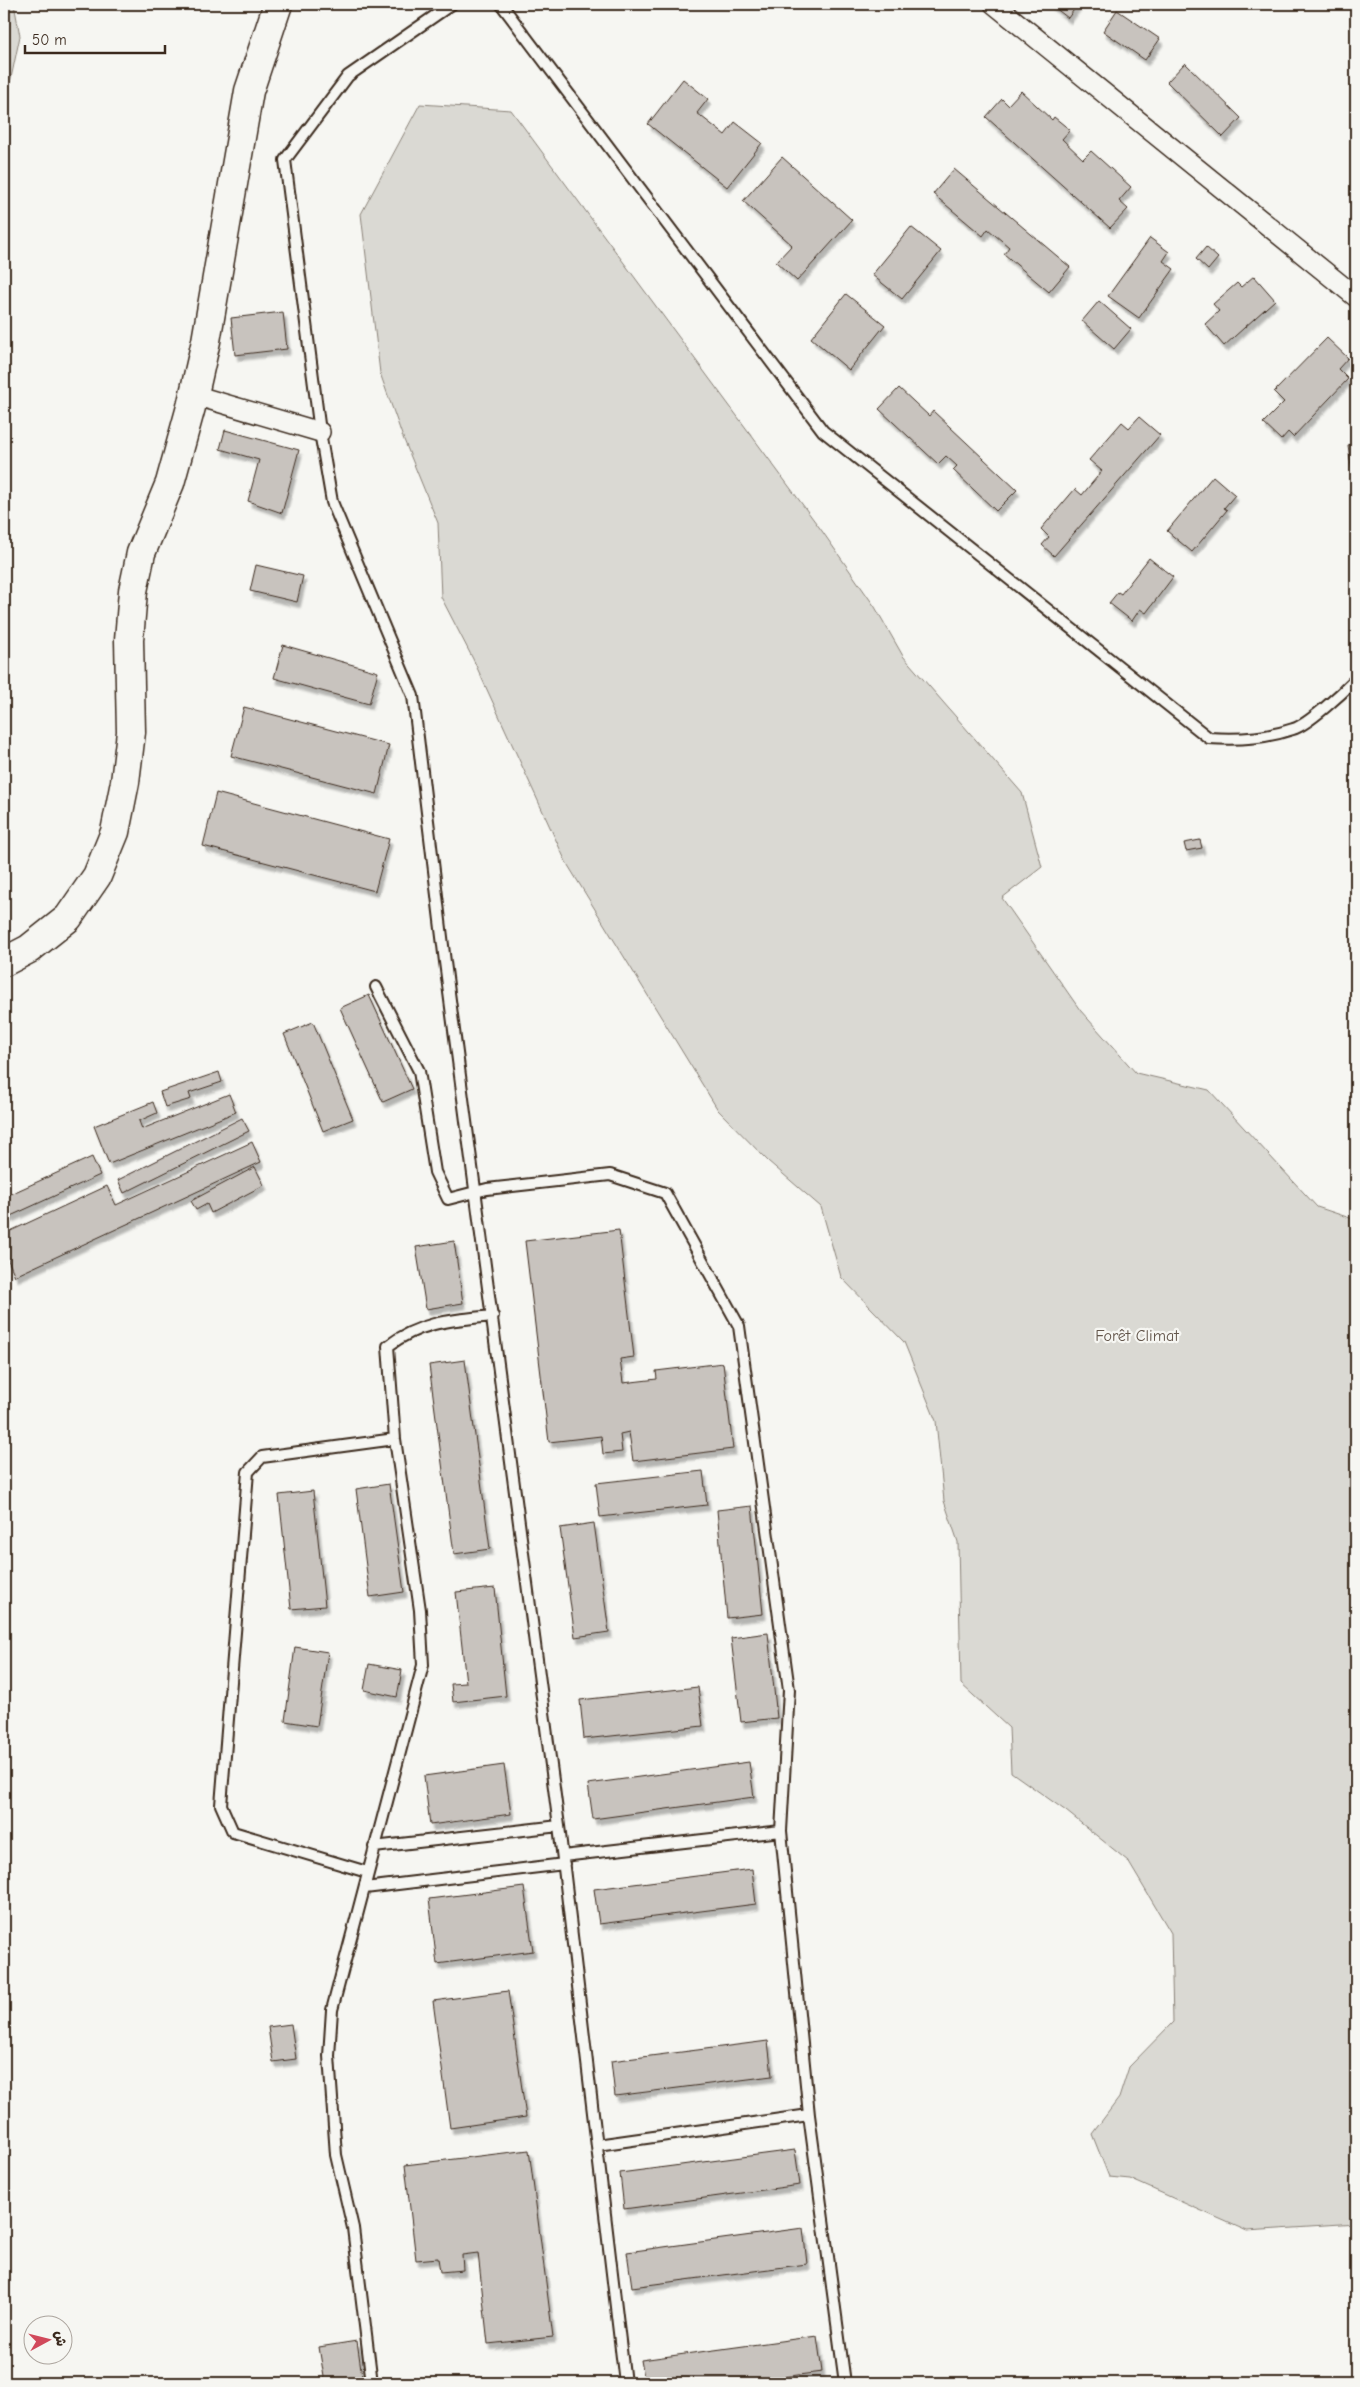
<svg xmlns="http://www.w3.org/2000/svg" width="1360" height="2387" viewBox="0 0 1360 2387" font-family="'Comic Neue','Playpen Sans Arabic',sans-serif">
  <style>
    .green { fill: #dad9d3; stroke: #8a8278 }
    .building { fill: #c8c3be; stroke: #3b2a1e; filter: url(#shadow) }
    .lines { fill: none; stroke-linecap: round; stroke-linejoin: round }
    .service-casing { stroke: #3b2a1e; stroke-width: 14 }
    .minor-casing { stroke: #3b2a1e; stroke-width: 22 }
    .secondary-casing { stroke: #3b2a1e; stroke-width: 31 }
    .service { stroke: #f6f6f2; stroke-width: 10 }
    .minor { stroke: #f6f6f2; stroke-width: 19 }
    .secondary { stroke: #f6f6f2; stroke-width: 28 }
    .labels { text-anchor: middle; stroke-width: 4.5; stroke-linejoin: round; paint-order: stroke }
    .park-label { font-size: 16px; fill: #63564b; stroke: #f6f6f2 }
  </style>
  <defs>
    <filter id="shadow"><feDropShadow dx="3" dy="5.5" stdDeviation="1" flood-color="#0004"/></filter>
  </defs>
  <rect width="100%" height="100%" fill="#f6f6f2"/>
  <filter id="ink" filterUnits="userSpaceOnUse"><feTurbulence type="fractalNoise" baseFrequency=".02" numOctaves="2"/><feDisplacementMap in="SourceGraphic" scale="10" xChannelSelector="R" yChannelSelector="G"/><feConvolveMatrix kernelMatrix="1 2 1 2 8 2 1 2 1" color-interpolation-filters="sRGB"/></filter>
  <g filter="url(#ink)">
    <!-- green -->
    <path class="green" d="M 4,4 L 14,4 L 20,36 L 4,111 Z
      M 420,104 L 511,110 L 822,531 L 875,607 L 903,656 L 1022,793 L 1042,867 L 1002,898 L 1080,1010 L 1136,1073 L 1209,1090 L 1317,1207 L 1356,1220 L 1356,2224 L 1247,2231 L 1130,2179 L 1109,2177 L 1092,2134 L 1119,2098 L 1129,2067 L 1173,2022 L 1171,1933 L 1128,1861 L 1066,1811 L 1011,1772 L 1009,1728 L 961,1684 L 958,1542 L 944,1501 L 936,1421 L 904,1342 L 841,1277 L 821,1207 L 768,1161 L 718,1110 L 566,862 L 473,659 L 441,597 L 438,523 L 402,435 L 380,373 L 361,214 Z"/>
    <!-- building -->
    <path class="building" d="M 1050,4 L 1078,4 L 1068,18 Z
      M 1117,10 L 1160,39 L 1145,60 L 1103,31 Z
      M 1185,63 L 1241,118 L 1223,137 L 1167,82 Z
      M 683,79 L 708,99 L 697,113 L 725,135 L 735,122 L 762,143 L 727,187 L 648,124 Z
      M 1021,91 L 1052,120 L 1054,117 L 1070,130 L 1062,139 L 1083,159 L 1091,151 L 1131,187 L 1119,201 L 1128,209 L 1110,228 L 986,117 L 1002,99 L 1008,105 Z
      M 782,157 L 852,220 L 797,281 L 776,262 L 792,245 L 743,201 Z
      M 954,169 L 1070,267 L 1049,292 L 1004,254 L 1009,247 L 988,229 L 983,236 L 933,194 Z
      M 911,227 L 941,251 L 902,299 L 872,275 Z
      M 1150,238 L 1169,252 L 1163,261 L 1174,269 L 1139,318 L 1108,296 Z
      M 1206,247 L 1218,258 L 1208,270 L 1196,259 Z
      M 1254,276 L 1275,300 L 1224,346 L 1205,324 L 1219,311 L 1213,304 L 1237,283 L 1241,287 Z
      M 846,294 L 885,325 L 849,370 L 811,338 Z
      M 1099,301 L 1131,329 L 1114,349 L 1082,321 Z
      M 283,312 L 287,349 L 235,355 L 231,318 Z
      M 1327,338 L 1348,358 L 1338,369 L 1348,379 L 1293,437 L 1288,432 L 1281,440 L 1263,423 L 1284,402 L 1274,392 Z
      M 899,388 L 929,416 L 933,411 L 1017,490 L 996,511 L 953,470 L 957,466 L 946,456 L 938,464 L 879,409 Z
      M 1139,417 L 1160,435 L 1054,556 L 1042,545 L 1049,537 L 1041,529 L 1075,489 L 1082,495 L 1102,471 L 1089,460 L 1122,422 L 1129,428 Z
      M 225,430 L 299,450 L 282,513 L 248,501 L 259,460 L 220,449 Z
      M 1356,444 L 1356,479 L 1353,480 L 1348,445 Z
      M 1213,476 L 1235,495 L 1224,508 L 1227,510 L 1192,552 L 1167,531 Z
      M 1149,558 L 1173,577 L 1146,613 L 1140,609 L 1132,621 L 1109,603 L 1118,592 L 1121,594 Z
      M 256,565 L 303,576 L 297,602 L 250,591 Z
      M 283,645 L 378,672 L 369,704 L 274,678 Z
      M 244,707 L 389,745 L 377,794 L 231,756 Z
      M 216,793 L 389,839 L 375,891 L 203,846 Z
      M 1200,840 L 1202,848 L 1186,851 L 1184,843 Z
      M 369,995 L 412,1089 L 383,1102 L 340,1008 Z
      M 313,1022 L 353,1119 L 323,1131 L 284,1034 Z
      M 219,1072 L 222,1082 L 189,1093 L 191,1099 L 165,1107 L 160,1092 Z
      M 229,1094 L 236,1112 L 109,1164 L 94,1126 L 153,1102 L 157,1113 L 139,1121 L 142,1129 Z
      M 242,1118 L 249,1131 L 124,1193 L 118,1180 Z
      M 252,1142 L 261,1162 L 15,1276 L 4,1251 L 4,1234 L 107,1186 L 116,1205 Z
      M 92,1157 L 100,1175 L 4,1219 L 4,1197 Z
      M 255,1167 L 264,1185 L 211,1213 L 207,1204 L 196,1210 L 191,1201 Z
      M 619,1230 L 634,1357 L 620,1359 L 623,1383 L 657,1379 L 656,1371 L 723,1363 L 733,1449 L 633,1461 L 629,1432 L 620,1434 L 622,1452 L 603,1454 L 601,1436 L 549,1442 L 525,1241 Z
      M 454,1241 L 463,1303 L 426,1309 L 416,1247 Z
      M 465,1360 L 490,1549 L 454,1554 L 429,1365 Z
      M 703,1471 L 707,1505 L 600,1517 L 596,1483 Z
      M 389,1484 L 404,1592 L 370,1597 L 356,1489 Z
      M 313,1491 L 325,1606 L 291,1609 L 279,1495 Z
      M 752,1506 L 763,1614 L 727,1618 L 717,1510 Z
      M 594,1523 L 609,1632 L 575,1637 L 560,1528 Z
      M 495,1588 L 506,1696 L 453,1702 L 451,1684 L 466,1683 L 456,1592 Z
      M 768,1633 L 777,1718 L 741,1722 L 731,1638 Z
      M 295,1647 L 328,1652 L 317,1726 L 285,1721 Z
      M 369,1664 L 402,1670 L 397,1697 L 364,1690 Z
      M 698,1687 L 703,1726 L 584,1739 L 580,1700 Z
      M 749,1762 L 754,1797 L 593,1819 L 588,1784 Z
      M 504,1765 L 511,1814 L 430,1825 L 424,1776 Z
      M 752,1869 L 756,1904 L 599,1924 L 594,1889 Z
      M 524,1887 L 533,1951 L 437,1964 L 429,1899 Z
      M 508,1991 L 526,2117 L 450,2128 L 433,2001 Z
      M 291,2024 L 296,2059 L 273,2062 L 268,2027 Z
      M 768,2041 L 772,2076 L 615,2096 L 611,2061 Z
      M 529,2150 L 553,2337 L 488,2344 L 478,2253 L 462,2255 L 463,2270 L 440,2272 L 438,2258 L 416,2260 L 405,2165 Z
      M 795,2150 L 800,2185 L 624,2209 L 620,2173 Z
      M 803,2228 L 807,2264 L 632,2287 L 627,2252 Z
      M 817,2336 L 822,2372 L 735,2383 L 645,2383 L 641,2360 Z
      M 357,2341 L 363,2383 L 325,2383 L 319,2347 Z"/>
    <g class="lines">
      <defs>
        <path id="service" d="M 452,4 L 348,76 L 285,160 L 320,432 L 332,502 L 413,696 L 445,962 L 559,1826 L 625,2383
          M 501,4 L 823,431 L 1209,738 C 1236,740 1267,738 1293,729 C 1308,725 1344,691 1356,679
          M 376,987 L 419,1071 L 435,1172 L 448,1199 L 487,1189 L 610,1175 L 665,1193 L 739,1326 L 789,1690 L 781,1831
          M 374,1847 L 559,1826
          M 563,1856 L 781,1831 L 809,2115 L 845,2383
          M 367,1872 L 233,1832 L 221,1805 L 248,1472 L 262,1457 L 395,1439
          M 365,1888 L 564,1864
          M 597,2145 L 809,2115
          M 372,2383 L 353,2228 L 336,2155 L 329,2056 L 332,2010 L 423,1665 L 420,1610 L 395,1439 L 388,1346 C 421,1321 453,1320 493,1316"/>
        <path id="minor" d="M 994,4 L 1356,297
          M 194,395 L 320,432"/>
        <path id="secondary" d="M 4,962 L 29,949 L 68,918 L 97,876 L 115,832 L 125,782 L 131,732 L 129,640 L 133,591 L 141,553 L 170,483 L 191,407 L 206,341 L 249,91 L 278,4"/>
      </defs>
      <!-- service casing -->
      <use href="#service" class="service-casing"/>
      <!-- minor casing -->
      <use href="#minor" class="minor-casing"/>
      <!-- secondary casing -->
      <use href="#secondary" class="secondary-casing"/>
      <!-- service -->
      <use href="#service" class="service"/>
      <!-- minor -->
      <use href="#minor" class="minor"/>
      <!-- secondary -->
      <use href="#secondary" class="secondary"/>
    </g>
  </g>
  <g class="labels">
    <!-- park labels -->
    <g class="park-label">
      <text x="1137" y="1341">Forêt Climat</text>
    </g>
  </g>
  <!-- margin -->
  <rect width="1360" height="2387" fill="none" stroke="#f6f6f2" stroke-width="20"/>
  <rect x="10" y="10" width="1340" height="2367" fill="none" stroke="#3b2a1e" stroke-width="2" filter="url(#ink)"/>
  <!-- north arrow -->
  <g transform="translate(48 2340) rotate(83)"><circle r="24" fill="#f6f6f2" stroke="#aba49d"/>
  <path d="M0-4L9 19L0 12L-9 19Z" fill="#d1495b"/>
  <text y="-8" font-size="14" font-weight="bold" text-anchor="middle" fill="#3b2a1e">ش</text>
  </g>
  <!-- scale -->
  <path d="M25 45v8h140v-8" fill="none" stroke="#3b2a1e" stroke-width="2.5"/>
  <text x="32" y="45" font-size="15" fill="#3b2a1e" stroke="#f6f6f2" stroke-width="4" paint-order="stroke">50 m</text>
</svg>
